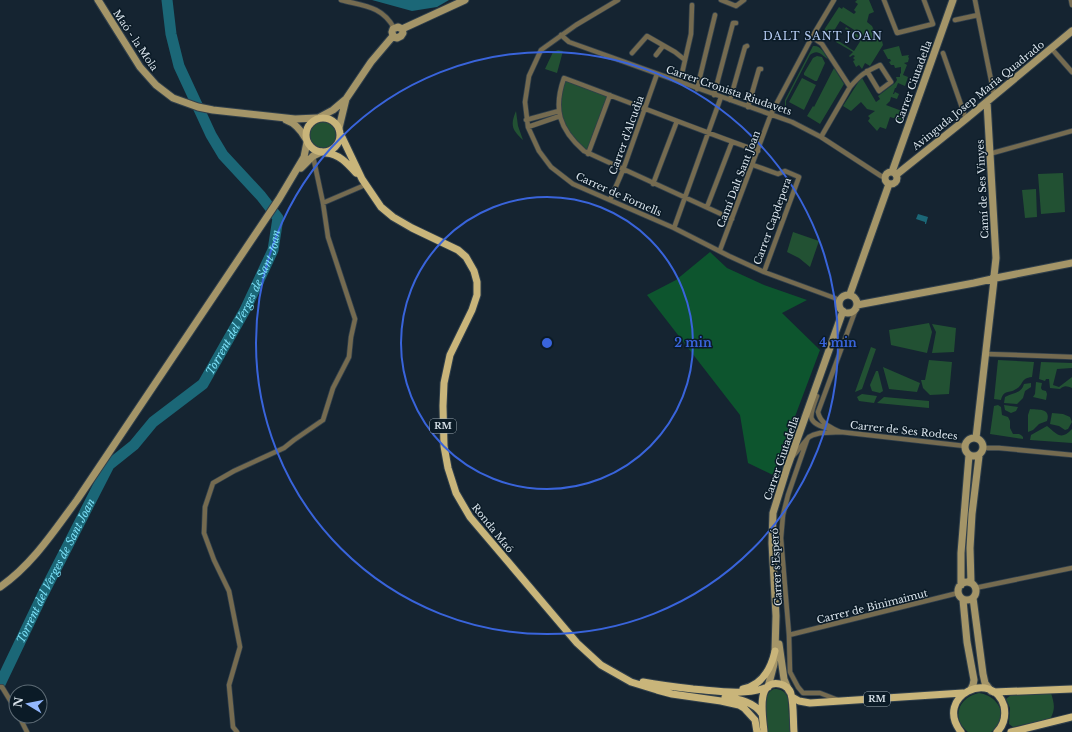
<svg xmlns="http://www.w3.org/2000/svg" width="1072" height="732" viewBox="0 0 1072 732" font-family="'Libre Baskerville',serif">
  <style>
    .green { fill: #225133 }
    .forest { fill: #0d552e }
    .water { fill: #1b6777 }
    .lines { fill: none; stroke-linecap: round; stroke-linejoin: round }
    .river { stroke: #1b6777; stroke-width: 11 }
    .street-casing { stroke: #303f4b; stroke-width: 6 }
    .secondary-casing { stroke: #303f4b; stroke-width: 9 }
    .primary-casing { stroke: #303f4b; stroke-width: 9 }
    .street { stroke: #756b50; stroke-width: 4.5 }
    .secondary { stroke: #a49568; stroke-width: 7 }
    .primary { stroke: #c9b57a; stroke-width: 7 }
    .ring { fill: none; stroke: #3964db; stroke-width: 2 }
    .labels { text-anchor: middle; stroke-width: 3; stroke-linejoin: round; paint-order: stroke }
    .shield { fill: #0b1b27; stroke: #9ba7b0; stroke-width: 1 }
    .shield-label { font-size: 9px; font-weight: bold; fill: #d9e3eb }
    .street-label { font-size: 10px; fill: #d9e3eb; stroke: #0b1b27 }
    .neighbourhood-label { font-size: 11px; letter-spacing: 1px; fill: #b6ccf3; stroke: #0b1b27 }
    .water-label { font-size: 11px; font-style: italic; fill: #7ce0f8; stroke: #0b1b27 }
    .centre { fill: #3964db; stroke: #0b1b27; stroke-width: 2 }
    .ring-label { font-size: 12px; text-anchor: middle; font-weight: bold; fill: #3964db; stroke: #0b1b27; stroke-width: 3; stroke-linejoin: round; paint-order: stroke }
  </style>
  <rect width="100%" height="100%" fill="#152431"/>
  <!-- green -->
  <path class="green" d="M 857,0 L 869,0 L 874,12 L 869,14 L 867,22 L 872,26 L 879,42 L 882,41 L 883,45 L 870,66 L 865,63 L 862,69 L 859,65 L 856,67 L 853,61 L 855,60 L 853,58 L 855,56 L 853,55 L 850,57 L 849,56 L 853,52 L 836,42 L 837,40 L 854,51 L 861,40 L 845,29 L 846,27 L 862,38 L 864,36 L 840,21 L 829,39 L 824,36 L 824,30 L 839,7 L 842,9 L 843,7 L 854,14 L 856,12 L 854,10 L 858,4 L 855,2 Z
    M 813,46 C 821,45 824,53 828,59 C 822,56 818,48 810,55 L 786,101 L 786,107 L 788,109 L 787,110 L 785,107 L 785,100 Z
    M 899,46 L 902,56 L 909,55 L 908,57 L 909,58 L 908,62 L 904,63 L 907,65 L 903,75 L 908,77 L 905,86 L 898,83 L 896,88 L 895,88 L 893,94 L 894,94 L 895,92 L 899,94 L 897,99 L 891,97 L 890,101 L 886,105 L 907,113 L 904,121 L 890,117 L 886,129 L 880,127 L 877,131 L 868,121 L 870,118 L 868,116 L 875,111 L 867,109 L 861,102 L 851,111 L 843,106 L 861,78 L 862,78 L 876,102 L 880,99 L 878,96 L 895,83 L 897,80 L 896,77 L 900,77 L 900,74 L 901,73 L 901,67 L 895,68 L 894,65 L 891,65 L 889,62 L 891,61 L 890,59 L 888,59 L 883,50 Z
    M 558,50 L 563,51 L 557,73 L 545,69 L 553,52 Z
    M 817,56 L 822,57 L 825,63 L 817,81 L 815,81 L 804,75 L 804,73 L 813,58 Z
    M 834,68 L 844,84 L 820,124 L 807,116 L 813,106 L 814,107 Z
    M 802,78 L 816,85 L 804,110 L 789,102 Z
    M 565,81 L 607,96 L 587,151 C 565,133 553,110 565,81 Z
    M 516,111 L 518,126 L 523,140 C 512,130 510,125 516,111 Z
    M310 135a13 13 0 1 1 26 0a13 13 0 1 1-26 0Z
    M 1063,173 L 1065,212 L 1041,214 L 1038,174 Z
    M 1036,189 L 1037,217 L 1025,218 L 1022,190 Z
    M 793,232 L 819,241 L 810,267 L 799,258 L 787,252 Z
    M 929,323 L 932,332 L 927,353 L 891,345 L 889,330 Z
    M 932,324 L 956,328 L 954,352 L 932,353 L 936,332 Z
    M 871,347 L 876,349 L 862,389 L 855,392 Z
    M 929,360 L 952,362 L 949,394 L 930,395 L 923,388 L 921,380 L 925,380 Z
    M 998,360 L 1034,362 L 1032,377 C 1020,378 1024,385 1016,389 C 1009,394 1004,389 1001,400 L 994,399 Z
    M 1041,362 L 1072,363 L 1072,368 L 1057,369 L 1053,385 L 1059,387 L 1072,377 L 1072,388 C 1067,386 1064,385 1060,389 L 1050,388 L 1049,379 L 1046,379 L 1045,381 L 1039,379 Z
    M 883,367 L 920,383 L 917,392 L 889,389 Z
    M 876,371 L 878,371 L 883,391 L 880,393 L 872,391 L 870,385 Z
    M 1036,382 L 1042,383 L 1041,388 L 1042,390 L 1046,391 L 1047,394 L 1046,400 L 1033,397 L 1035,394 Z
    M 1031,383 L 1031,387 L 1025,391 L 1023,398 L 1017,404 L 1004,403 L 1005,397 C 1014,392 1021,394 1024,384 Z
    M 862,394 L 877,396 L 874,403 L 859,401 L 857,397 Z
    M 884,397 L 929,401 L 929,408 L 877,403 Z
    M 998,405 L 1001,407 L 1002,415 L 1008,417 L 1010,421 L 1010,428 L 1013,434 C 1018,434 1020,433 1023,437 L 1023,439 L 990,434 L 994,406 Z
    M 1004,405 L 1018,407 L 1016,411 L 1011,413 L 1005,410 Z
    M 1030,409 C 1039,410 1051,408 1047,421 L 1039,424 L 1033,430 L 1028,432 L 1028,415 Z
    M 1052,413 L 1063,414 L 1070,417 L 1072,422 L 1068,429 L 1065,430 L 1059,426 L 1050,424 Z
    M 1047,426 C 1057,434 1061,441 1072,429 L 1072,443 L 1030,440 L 1031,435 Z
    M 774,689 C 781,689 785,691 788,698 L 790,732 L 767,732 C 766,720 760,694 774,689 Z
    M 979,693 C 1000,696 1011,720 991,732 L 968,732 C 950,718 959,697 979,693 Z
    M 1051,693 C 1054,703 1056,709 1050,719 L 1013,727 L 1009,724 L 1010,708 L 1006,699 L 1011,695 Z"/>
  <!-- forest -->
  <path class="forest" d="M 710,252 L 727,268 L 764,285 L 807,300 L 782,313 L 820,350 L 773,475 L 748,463 L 740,415 L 647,295 L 676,280 Z"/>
  <!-- water -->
  <path class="water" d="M 372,0 L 449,0 L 437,7 L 412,11 Z
    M 918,214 L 928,217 L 926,224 L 925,224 L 925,222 L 916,219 Z"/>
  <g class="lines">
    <!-- river -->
    <path class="river" id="s1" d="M 0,684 L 42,596 L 109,465 L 134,445 L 153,422 L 203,384 L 245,310 L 273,250 L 278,218 L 261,196 L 223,155 L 211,135 L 179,66 L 171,34 L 167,0"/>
    <defs>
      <path id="street" d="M 341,0 C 364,6 382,6 394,28
        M 618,0 L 576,25 L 541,50 L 529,76 L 525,102 L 528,127 L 539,151 L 551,167 L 573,184 L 674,228 L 729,256 L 764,272 L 840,300
        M 721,0 L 736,6 L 744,0
        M 884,0 L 897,33 L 933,24 L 924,0
        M 975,0 L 994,95
        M 1071,0 L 1072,5
        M 955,20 L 978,15
        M 561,35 L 569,42 L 792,122 L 821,137 L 881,176 L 885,177
        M 812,37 L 822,44 L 850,87 L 821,137
        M 1051,48 L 1072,72
        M 632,53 L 647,36 L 675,52 L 685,60
        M 943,53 L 966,119
        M 656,55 L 663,46
        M 680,82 L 691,34 L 692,5
        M 850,87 C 861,74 865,72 880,65 L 891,82 L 879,91 L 867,71
        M 697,89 L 715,15
        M 714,95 L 733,23 L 736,23
        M 730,100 L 745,47 L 747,46
        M 748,107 L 759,69 L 761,69
        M 526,120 L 559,111
        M 528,127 L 560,116
        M 588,154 L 610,95
        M 989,154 L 1072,131
        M 753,165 L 778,174 L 785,171 L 799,177 L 764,272
        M 653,184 L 677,121
        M 610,200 L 623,170 L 657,74
        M 323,203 L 365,185
        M 707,207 L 732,142
        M 732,219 L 584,151 C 559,129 553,109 564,78 C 629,102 693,128 758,151
        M 674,228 L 721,97
        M 720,250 L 771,114 L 812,37 L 834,0
        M 986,354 L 1072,357
        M 817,396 C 809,417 806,423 830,429
        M 840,432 C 830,427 820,423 818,412 L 856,309
        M 807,440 L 788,495 L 783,515 L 781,538 L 789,635 L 790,672 L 798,687 L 803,693 L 820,693 L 838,700
        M 983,448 L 999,448 L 1072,455
        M 793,456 L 809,437 L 813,435 L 820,433 L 841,432 L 965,446
        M 975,588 L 1072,568
        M 789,635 L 958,593
        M 0,687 L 2,687 L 16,710
        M 19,716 L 27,732
        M 237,732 L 233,727 L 229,685 L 240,647 L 229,591 L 214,560 L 204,533 L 205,507 L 213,483 L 234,471 L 284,448 L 294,440 L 323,420 L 333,388 L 349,357 L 351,337 L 355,319 L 328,237 L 323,203 L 313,156"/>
      <path id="secondary" d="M 98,0 L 140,67 L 156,85 L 173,98 L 198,107 L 213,110 L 295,119 L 317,118
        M 393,36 L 397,38 L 401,36 L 403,33 L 402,29
        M 987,102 L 996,258 L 994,276
        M 320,117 L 333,110 L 346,99 L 371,62 L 393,36 L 392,32 L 393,29 L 398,27 L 402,29 L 465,0
        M 286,120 C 295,123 301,130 306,139
        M 339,128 L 346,99
        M 301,168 L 313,156 L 321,152
        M 892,172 L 953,0
        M885 178a6 6 0 1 1 12 0a6 6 0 1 1-12 0Z
        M 896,175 L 966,119 L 1072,31
        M 850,294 L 889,184
        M839 304a9 9 0 1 1 18 0a9 9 0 1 1-18 0Z
        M 857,305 L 974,283 L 992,279 L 994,276 L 996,278 L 1072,263
        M965 447a9 9 0 1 1 18 0a9 9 0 1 1-18 0Z
        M 976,438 L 994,280
        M958 591a9 9 0 1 1 18 0a9 9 0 1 1-18 0Z
        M 971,583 L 970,548 L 972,514 L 979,456
        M 961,585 L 961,553 L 969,455
        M 0,587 C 32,565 54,531 77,500 L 279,199 L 304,157 L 307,142
        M 973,598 L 983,674 L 985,683 L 991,691
        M 963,600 L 967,642 L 974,680 L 973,685 L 971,689
        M 779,644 L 784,679 L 789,691
        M 768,687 L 774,664 L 775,651 L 776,616 L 772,543 L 773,513 L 787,468 L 843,311"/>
      <path id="primary" d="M306 135a17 17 0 1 1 34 0a17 17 0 1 1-34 0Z
        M 341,135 L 362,179 L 381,207 L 393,217 L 412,228 L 458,250 L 466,257 L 474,271 L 477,282 L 477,295 L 472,310 L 450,355 L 444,383 L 443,406 L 444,446 L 448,468 L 456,493 L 470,517 L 577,643 L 601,665 L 631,682 L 657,690 L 672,694 L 721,701 L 739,705 L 744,708 L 755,720 L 757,732
        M 326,153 C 339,154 347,163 356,173
        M 643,682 C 660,685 676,687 693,689 C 718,691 744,696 768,687
        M 743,689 C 762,685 771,669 775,651
        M 994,692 L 1072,689
        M 725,697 C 739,699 754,702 762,714
        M 792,697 L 799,701 L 810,703 L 963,693
        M 764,732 C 763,718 755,679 780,684 C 785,685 790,689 791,694 C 794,704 793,721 794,732
        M 961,732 C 933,696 993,668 1004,706 C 1006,716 1004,725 997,732
        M 1011,732 L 1072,717"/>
    </defs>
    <!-- street casing -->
    <use href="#street" class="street-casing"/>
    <!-- secondary casing -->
    <use href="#secondary" class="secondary-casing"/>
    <!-- primary casing -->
    <use href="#primary" class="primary-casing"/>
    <!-- street -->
    <use href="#street" class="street"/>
    <!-- secondary -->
    <use href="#secondary" class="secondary"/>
    <!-- primary -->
    <use href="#primary" class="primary"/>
  </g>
  <!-- distance rings -->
  <g class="ring">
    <circle cx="547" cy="343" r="146"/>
    <circle cx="547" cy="343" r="291"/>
  </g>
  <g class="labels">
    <!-- shield labels -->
    <g class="shield">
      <rect x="430" y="419" width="26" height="14" rx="3"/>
      <rect x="864" y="692" width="26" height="14" rx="3"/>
    </g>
    <g class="shield-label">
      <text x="443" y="429">RM</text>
      <text x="877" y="702">RM</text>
    </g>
    <!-- street labels -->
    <g class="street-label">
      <text transform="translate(136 40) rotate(56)" y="4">Maó - la Mola</text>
      <text transform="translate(913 82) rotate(-70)" y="4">Carrer Ciutadella</text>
      <text transform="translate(729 90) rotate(19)" y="4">Carrer Cronista Riudavets</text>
      <text transform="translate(978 95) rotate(-39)" y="4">Avinguda Josep Maria Quadrado</text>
      <text transform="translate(626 135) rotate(-70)" y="4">Carrer d'Alcudia</text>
      <text transform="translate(738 179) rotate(-69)" y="4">Camí Dalt Sant Joan</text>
      <text transform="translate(982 189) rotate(-93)" y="4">Camí de Ses Vinyes</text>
      <text transform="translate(619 194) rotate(24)" y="4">Carrer de Fornells</text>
      <text transform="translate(772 221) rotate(-70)" y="4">Carrer Capdepera</text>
      <text transform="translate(904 430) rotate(6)" y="4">Carrer de Ses Rodees</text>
      <text transform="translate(781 458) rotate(-71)" y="4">Carrer Ciutadella</text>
      <text transform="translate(493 528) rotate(51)" y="4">Ronda Maó</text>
      <text transform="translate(776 567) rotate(-93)" y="4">Carrer s'Esperó</text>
      <text transform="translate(872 606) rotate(-14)" y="4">Carrer de Binimaimut</text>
    </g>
    <!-- neighbourhood labels -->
    <g class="neighbourhood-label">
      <text x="823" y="40">DALT SANT JOAN</text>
    </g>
    <!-- water labels -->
    <g class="water-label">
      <text dy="4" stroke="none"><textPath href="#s1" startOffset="461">Torrent del Verges de Sant Joan</textPath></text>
      <text dy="4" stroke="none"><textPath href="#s1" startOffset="126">Torrent del Verges de Sant Joan</textPath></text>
    </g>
  </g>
  <circle cx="547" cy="343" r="6" class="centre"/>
  <g class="ring-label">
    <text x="693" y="347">2 min</text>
    <text x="838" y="347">4 min</text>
  </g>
  <!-- north arrow -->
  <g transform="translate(28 704) rotate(280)"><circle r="19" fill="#0b1b27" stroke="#5d6b75"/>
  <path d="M0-3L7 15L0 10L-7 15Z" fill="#92b7fd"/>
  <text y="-6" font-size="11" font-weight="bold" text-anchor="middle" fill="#d9e3eb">N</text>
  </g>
</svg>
